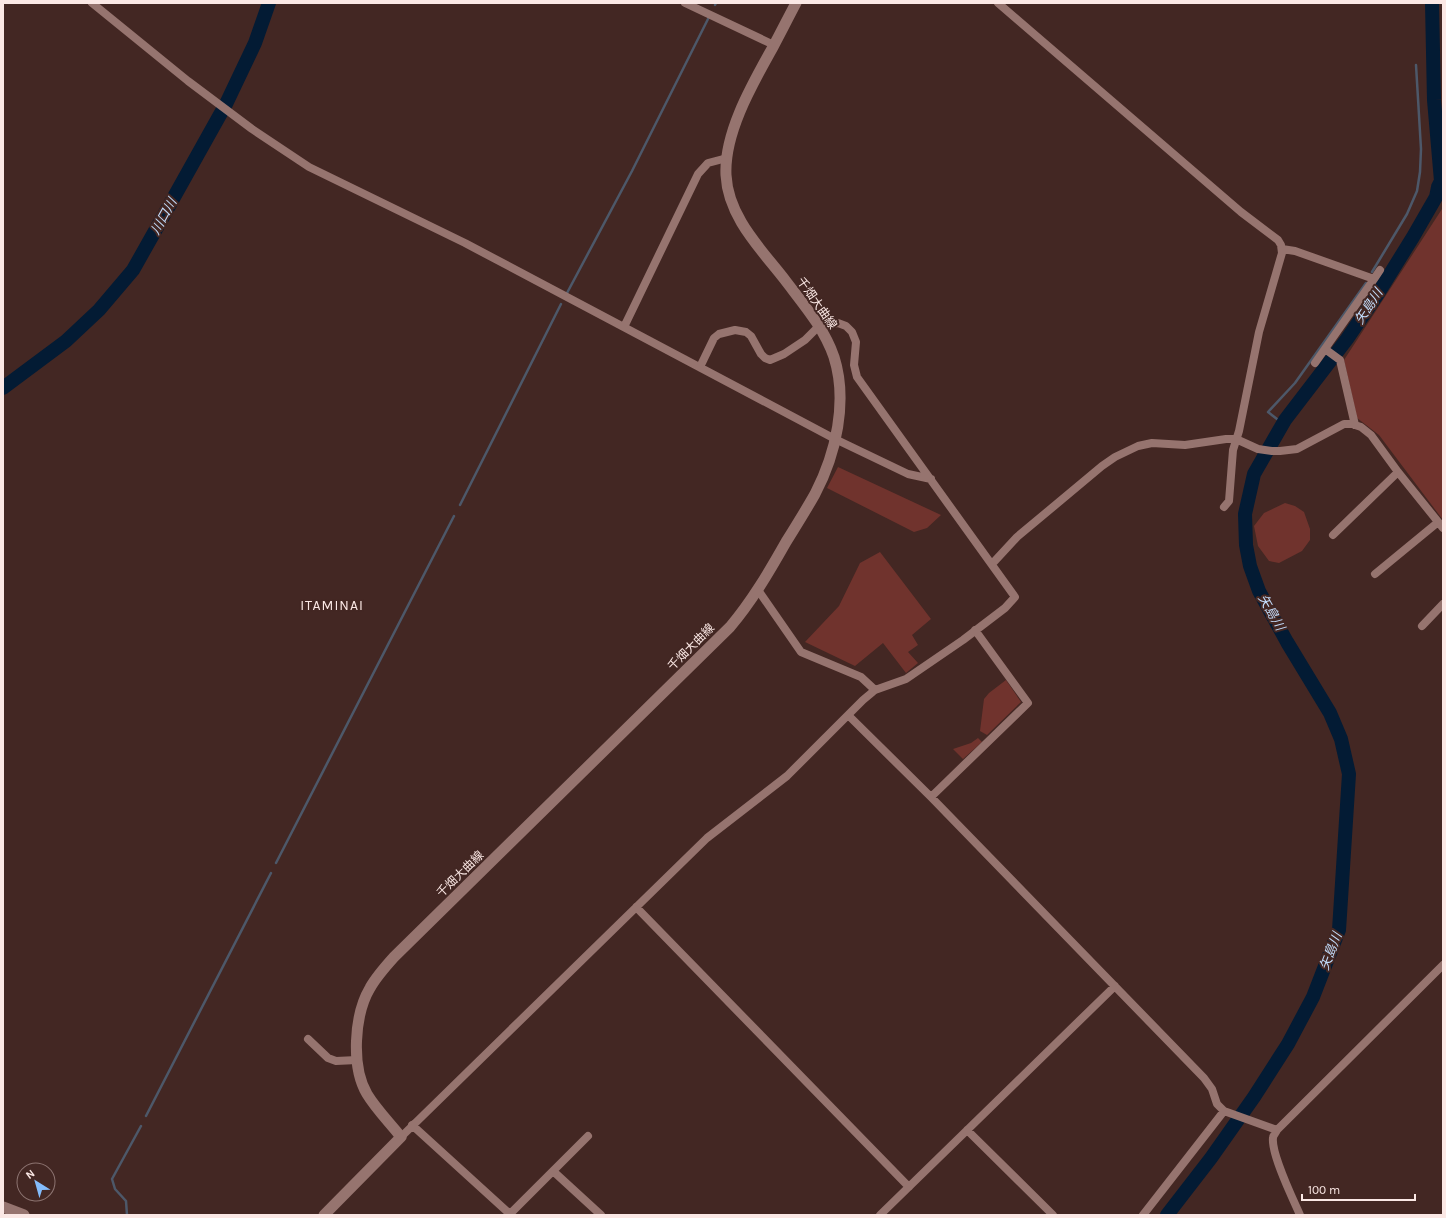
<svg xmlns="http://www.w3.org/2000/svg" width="1446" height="1218" viewBox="0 0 1446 1218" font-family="Karla,'Noto Sans JP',sans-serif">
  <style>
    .green { fill: #70332d }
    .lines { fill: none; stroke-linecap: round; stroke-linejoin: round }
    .stream { stroke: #4d5869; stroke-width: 2.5 }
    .river { stroke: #031b34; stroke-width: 14 }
    .street { stroke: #96746f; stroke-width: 8 }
    .secondary { stroke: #96746f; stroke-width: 11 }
    .labels { text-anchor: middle; stroke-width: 4; stroke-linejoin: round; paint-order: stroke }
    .street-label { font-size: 12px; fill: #fbe8e5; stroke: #432723 }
    .water-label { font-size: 13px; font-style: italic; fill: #c2dcfb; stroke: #432723 }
    .quarter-label { font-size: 14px; letter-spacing: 1px; fill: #fbe8e5; stroke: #432723 }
  </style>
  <rect width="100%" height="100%" fill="#432723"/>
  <!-- green -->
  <path class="green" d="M 1442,209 L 1443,209 L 1443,520 L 1379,435 L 1357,418 L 1344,360 Z
    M 838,467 L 941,515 L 927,528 L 914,532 L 827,488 Z
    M 1285,503 L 1295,506 L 1304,512 L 1310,529 L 1310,540 L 1302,551 L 1279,563 L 1269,561 L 1258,546 L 1254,526 L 1264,513 Z
    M 880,552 L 931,619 L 912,635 L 918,645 L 908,652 L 918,663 L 906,673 L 883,643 L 855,666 L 805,642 L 839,606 L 860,563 Z
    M 1006,680 L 1021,702 L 987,735 L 980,731 L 984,699 L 989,693 Z
    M 978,738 L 982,742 L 963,759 L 953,749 L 971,743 Z"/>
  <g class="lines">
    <!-- stream -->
    <path class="stream" d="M 715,5 L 716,3
      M 1372,272 L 1407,214 L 1417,191 L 1420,172 L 1421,149 L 1416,65
      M 567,293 L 632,171 L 709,17
      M 1285,420 L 1277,419 L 1268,412 L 1295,383 L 1366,283
      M 460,505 L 561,304
      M 276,863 L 454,516
      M 146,1116 L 271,873
      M 127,1215 L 126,1201 L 115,1189 L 112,1179 L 141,1126"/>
    <!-- river -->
    <path class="river" d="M 3,388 L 66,341 L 99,310 L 133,270 L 155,231 L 226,104 L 255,43 L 269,3
      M 1167,1215 L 1211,1158 L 1254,1097 L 1288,1044 L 1313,997 L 1339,930 L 1349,774 L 1341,739 L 1330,713 L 1287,642 L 1259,591 L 1250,566 L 1246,545 L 1245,514 L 1254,474 L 1285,420 L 1347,339 L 1377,295 L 1413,237 L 1436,197 L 1438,187 L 1441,181 L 1434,100 L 1432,3"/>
    <!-- street -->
    <path class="street" d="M 92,3 L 188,81 L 252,129 L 309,167 L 465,243 L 835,439 L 908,474 L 931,479
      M 685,3 L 774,45
      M 998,3 L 1241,212 L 1278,240 L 1281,245 L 1282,253 L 1259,332 L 1239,431 L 1233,450 L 1229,501 L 1224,507
      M 1282,249 L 1295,251 L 1374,279 L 1315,363
      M 1374,279 L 1380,270
      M 624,327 L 698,174 L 708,163 L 727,158
      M 1325,349 L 1340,360 L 1355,425
      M 1333,535 L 1398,472
      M 992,564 L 1017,537 L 1102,466 L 1115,457 L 1138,446 L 1152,443 L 1185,445 L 1226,439 L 1236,439 L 1258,449 L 1272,451 L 1280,451 L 1297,449 L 1344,424 L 1352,424 L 1361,427 L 1371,435 L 1398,472 L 1443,528
      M 1375,574 L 1437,523
      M 758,590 L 801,652 L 861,677 L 875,690
      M 1422,626 L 1443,604
      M 848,715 L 931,797 L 1204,1078 L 1212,1089 L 1217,1104 L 1224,1111 L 1277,1130
      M 931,797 L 1028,703 L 975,630
      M 636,907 L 909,1187
      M 308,1039 L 328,1058 L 336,1061 L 357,1060
      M 412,1125 L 511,1215
      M 967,1130 L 1053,1215
      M 401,1137 L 707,838 L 787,776 L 863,700 L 875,690 L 906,679 L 963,640 L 1005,608 L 1015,597 L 857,377 L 854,365 L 856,342 L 852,332 L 846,326 L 838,323 L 819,326 L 805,340 L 784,354 L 770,360 L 765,358 L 761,354 L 751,336 L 746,332 L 735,330 L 719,334 L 714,338 L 700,367
      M 553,1171 L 601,1215
      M 510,1214 L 588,1136
      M 880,1215 L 1115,986
      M 1143,1215 L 1224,1111
      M 1300,1215 C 1293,1199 1271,1154 1273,1138 C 1273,1135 1276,1133 1277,1130 L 1443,965"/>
    <!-- secondary -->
    <path class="secondary" d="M 3,1207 L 24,1215
      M 324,1215 L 401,1137 C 390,1123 376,1109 367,1094 C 351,1067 354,1015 370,988 C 376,977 385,967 394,957 L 730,627 C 752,601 769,572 786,542 C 796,526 806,510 815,494 C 836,454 848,401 834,357 C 824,328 804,305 785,280 C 761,249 728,217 726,175 C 724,132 753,83 773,47 C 781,32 788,18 796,3"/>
  </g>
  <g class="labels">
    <!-- street labels -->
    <g class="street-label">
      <text transform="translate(817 303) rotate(55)" y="4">千畑大曲線</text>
      <text transform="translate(691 647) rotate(-45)" y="4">千畑大曲線</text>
      <text transform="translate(460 874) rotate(-44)" y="4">千畑大曲線</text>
    </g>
    <!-- water labels -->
    <g class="water-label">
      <text transform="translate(163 216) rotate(-61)" y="5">川口川</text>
      <text transform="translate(1368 306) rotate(-57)" y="5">矢島川</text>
      <text transform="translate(1272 612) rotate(60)" y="5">矢島川</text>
      <text transform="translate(1330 951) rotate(-69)" y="5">矢島川</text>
    </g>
    <!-- quarter labels -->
    <g class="quarter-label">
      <text x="332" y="610">ITAMINAI</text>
    </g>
  </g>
  <!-- border -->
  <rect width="1446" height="1218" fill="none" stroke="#fbe8e5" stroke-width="8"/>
  <!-- north arrow -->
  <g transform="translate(36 1182) rotate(323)"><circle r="19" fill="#432723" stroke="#8d7471"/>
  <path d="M0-3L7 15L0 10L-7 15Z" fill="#84bcfb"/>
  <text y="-6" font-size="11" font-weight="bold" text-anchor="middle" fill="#fbe8e5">N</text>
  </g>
  <!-- scale -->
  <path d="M1302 1194v6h113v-6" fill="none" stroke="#fbe8e5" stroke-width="2"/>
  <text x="1308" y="1194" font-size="12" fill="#fbe8e5" stroke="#432723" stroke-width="3" paint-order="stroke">100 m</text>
</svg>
